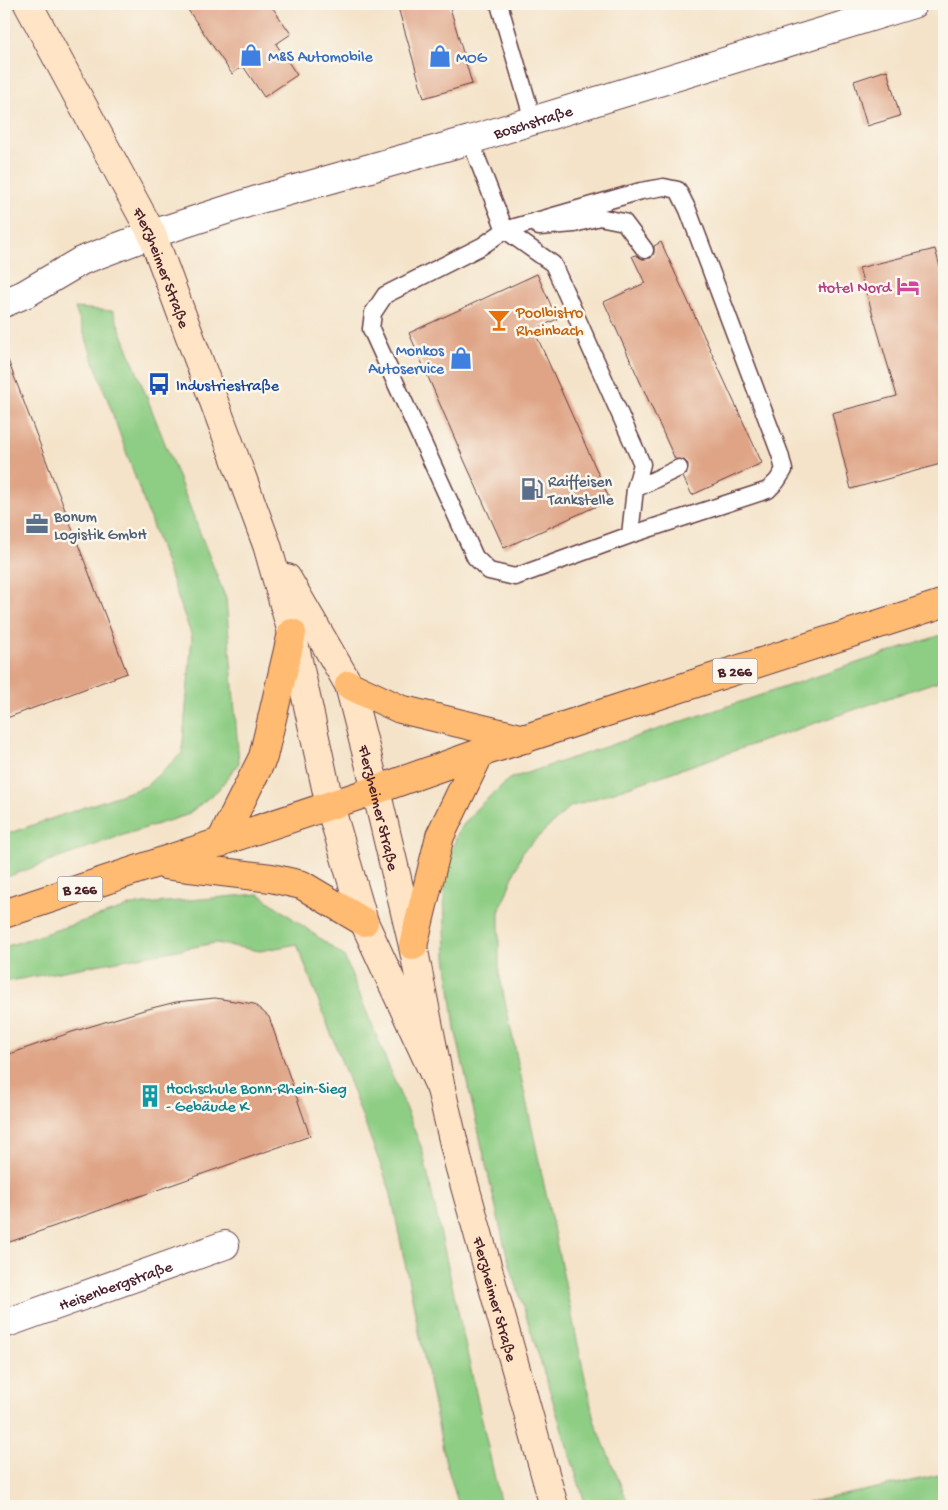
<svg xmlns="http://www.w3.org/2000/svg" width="948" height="1510" viewBox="0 0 948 1510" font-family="'Gochi Hand',sans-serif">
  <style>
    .green { fill: #8ecd84; stroke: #6c7658 }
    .building { fill: #dfa486 }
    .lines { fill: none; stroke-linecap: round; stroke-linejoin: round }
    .service-casing { stroke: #643c43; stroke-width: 19 }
    .minor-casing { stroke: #643c43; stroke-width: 30 }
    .secondary-casing { stroke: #643c43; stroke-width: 30 }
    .primary-casing { stroke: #643c43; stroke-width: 30 }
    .service { stroke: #fff; stroke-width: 16 }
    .minor { stroke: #fff; stroke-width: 28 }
    .secondary { stroke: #ffe4c6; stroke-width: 28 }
    .primary { stroke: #ffbb71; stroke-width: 28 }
    .labels { text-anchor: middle; stroke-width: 5; stroke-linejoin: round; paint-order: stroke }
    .shield { fill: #fbf7ec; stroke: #7f6065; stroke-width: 1 }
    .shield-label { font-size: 15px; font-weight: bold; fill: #4a1f2b }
    .shop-label { font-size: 16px; fill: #366cbe; stroke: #fbf7ec; text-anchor: start }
    .street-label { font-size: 16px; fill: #4a1f2b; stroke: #fbf7ec }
    .hotel-label { font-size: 16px; fill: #b23c85; stroke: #fbf7ec; text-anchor: end }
    .food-label { font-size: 16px; fill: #c56008; stroke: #fbf7ec; text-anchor: start }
    .transit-label { font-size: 16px; fill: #164399; stroke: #fbf7ec; text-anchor: start }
    .service-label { font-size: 16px; fill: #4e5e75; stroke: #fbf7ec; text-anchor: start }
    .culture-label { font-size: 16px; fill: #0d838f; stroke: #fbf7ec; text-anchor: start }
  </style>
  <rect width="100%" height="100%" fill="#fbf7ec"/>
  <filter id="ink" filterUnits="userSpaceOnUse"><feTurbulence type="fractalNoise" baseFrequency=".02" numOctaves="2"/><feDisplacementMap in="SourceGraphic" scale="10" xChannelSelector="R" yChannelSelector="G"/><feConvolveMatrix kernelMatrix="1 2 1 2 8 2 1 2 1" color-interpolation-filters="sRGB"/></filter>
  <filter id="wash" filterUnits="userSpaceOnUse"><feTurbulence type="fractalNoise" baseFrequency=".0096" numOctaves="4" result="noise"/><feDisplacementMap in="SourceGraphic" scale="20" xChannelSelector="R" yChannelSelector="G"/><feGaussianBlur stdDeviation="1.12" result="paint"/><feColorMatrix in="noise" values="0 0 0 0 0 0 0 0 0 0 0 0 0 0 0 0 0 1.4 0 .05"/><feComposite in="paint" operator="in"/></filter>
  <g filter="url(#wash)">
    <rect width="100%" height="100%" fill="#f4e3c9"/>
    <!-- green -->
    <path class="green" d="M 75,308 L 113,311 L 226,599 L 239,763 L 218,790 L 187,815 L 117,837 L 4,878 L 4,835 L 146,786 L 182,753 L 192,637 Z
      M 944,634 L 944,679 L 570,807 L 523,851 L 499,912 L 499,973 L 594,1420 L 626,1498 L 631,1506 L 586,1506 L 506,1252 L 455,1029 L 446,956 L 444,895 L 450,854 L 459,830 L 476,809 L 509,779 Z
      M 259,894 L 344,956 L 422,1149 L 501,1506 L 459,1506 L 445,1459 L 390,1190 L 297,944 L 260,951 L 215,943 L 4,982 L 4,947 L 133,905 Z
      M 944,1474 L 944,1506 L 791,1506 Z"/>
    <g id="blocks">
      <!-- building -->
      <path class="building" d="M 184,4 L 270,4 L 291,34 L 276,44 L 297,75 L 264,97 L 243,66 L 232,74 Z
        M 397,4 L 449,4 L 472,84 L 424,98 Z
        M 887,70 L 900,116 L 867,126 L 854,81 Z
        M 661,242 L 762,463 L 692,495 L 683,477 L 687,473 L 688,464 L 684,460 L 675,459 L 604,302 L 645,283 L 632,256 L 636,255 L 642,259 L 651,258 L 654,253 L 654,246 Z
        M 935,249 L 944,281 L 944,463 L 851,489 L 832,413 L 897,396 L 859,268 Z
        M 537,274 L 557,319 L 534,330 L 610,500 L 504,548 L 465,462 L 409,333 Z
        M 6,355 L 127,673 L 4,719 L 4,356 Z
        M 215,998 L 254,1004 L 269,1017 L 310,1136 L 4,1244 L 4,1056 L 72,1032 L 144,1010 L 176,1002 Z"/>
    </g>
  </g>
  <g filter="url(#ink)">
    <use href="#blocks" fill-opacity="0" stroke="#643c43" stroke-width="1"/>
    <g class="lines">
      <defs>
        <path id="service" d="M 499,4 L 533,120
          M 470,140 L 505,230 L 553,264 L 642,464 L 635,489 L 630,535 L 515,577 L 489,571 L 475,557 L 371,329 L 373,313 L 385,295 L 482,246 L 505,230 L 641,191 L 664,187 L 678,190 L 688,210 L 780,454 L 784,470 L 777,481 L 768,490 L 630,535
          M 539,227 L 574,224 L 599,217 L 624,222 L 645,250
          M 635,489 L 679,468"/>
        <g id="minor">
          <path id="s1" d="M 4,303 L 25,294 L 81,261 L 152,234 L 260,199 L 470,140 L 913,4"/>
          <path id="s2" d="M 4,1324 L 225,1245"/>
        </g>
        <g id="secondary">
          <path id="s3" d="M 28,4 L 152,234 L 267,545 L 292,633 L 330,806 L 364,922 L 441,1089"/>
          <path id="s4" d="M 287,578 L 349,685 L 376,790 L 413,946 L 441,1089 L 459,1165 L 554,1506"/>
        </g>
        <path id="primary" d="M 349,685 L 400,709 L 525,739
          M 220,843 L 263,757 L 292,633
          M 165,865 L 271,878 L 302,885 L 364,922
          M 4,914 L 376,790 L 480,753 L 944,603
          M 413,946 L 440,836 L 480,753"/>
      </defs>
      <!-- service casing -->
      <use href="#service" class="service-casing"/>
      <!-- minor casing -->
      <use href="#minor" class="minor-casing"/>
      <!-- secondary casing -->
      <use href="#secondary" class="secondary-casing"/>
      <!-- primary casing -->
      <use href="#primary" class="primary-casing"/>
      <!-- service -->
      <use href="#service" class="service"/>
      <!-- minor -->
      <use href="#minor" class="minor"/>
      <!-- secondary -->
      <use href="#secondary" class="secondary"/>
      <!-- primary -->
      <use href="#primary" class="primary"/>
    </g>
  </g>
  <!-- icons -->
  <defs>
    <symbol id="shop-bare" viewBox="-9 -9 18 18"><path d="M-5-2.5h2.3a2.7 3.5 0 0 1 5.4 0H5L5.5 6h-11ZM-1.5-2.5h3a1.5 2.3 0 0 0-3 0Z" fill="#3f7fe0" stroke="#fbf7ec" stroke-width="2.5" paint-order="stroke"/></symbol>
    <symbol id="hotel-bare" viewBox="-9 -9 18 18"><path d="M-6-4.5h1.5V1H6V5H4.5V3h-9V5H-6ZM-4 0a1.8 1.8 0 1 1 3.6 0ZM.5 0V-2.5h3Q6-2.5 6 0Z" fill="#d1479c" stroke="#fbf7ec" stroke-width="2.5" paint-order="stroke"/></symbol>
    <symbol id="bar-bare" viewBox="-9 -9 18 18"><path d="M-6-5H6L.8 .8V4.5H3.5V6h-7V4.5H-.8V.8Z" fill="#e8710a" stroke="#fbf7ec" stroke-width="2.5" paint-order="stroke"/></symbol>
    <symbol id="bus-bare" viewBox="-9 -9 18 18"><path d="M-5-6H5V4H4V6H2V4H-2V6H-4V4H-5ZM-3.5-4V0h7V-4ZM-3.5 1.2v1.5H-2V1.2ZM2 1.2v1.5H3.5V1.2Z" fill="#1a4fb4" stroke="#fbf7ec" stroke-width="2.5" paint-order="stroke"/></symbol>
    <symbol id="fuel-bare" viewBox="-9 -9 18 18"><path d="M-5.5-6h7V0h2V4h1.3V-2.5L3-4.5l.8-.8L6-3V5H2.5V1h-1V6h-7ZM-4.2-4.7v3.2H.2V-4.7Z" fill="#5c6f8a" stroke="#fbf7ec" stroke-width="2.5" paint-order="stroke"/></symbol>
    <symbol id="office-bare" viewBox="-9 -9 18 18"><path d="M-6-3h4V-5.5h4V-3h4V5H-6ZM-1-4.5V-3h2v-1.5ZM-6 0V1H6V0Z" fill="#5c6f8a" stroke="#fbf7ec" stroke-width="2.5" paint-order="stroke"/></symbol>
    <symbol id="building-bare" viewBox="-9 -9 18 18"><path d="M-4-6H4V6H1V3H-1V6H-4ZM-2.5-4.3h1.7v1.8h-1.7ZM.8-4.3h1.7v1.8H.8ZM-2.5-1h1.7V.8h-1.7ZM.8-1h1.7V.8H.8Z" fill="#0f9aa8" stroke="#fbf7ec" stroke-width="2.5" paint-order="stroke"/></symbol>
  </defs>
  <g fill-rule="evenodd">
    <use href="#shop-bare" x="235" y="39" width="32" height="32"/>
    <use href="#shop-bare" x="424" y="40" width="32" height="32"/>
    <use href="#hotel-bare" x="892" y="270" width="32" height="32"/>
    <use href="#bar-bare" x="483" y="304" width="32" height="32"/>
    <use href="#shop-bare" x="445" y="342" width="32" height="32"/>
    <use href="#bus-bare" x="143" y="368" width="32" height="32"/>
    <use href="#fuel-bare" x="516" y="473" width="32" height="32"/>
    <use href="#office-bare" x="21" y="508" width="32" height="32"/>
    <use href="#building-bare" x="134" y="1080" width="32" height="32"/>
  </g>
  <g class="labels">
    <!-- shield labels -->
    <g class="shield">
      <rect x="712.5" y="658.5" width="45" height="25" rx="4"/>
      <rect x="57.5" y="876.5" width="45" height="25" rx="4"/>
    </g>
    <g class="shield-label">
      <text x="735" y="676">B 266</text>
      <text x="80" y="894">B 266</text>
    </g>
    <!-- shop labels -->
    <g class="shop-label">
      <text x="268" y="61">M&amp;S Automobile</text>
      <text x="456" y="62">MOG</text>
      <text x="444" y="355" text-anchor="end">Monkos<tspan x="444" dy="18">Autoservice</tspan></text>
    </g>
    <!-- street labels -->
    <g class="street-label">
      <text dy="6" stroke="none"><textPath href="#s1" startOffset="561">Boschstraße</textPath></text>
      <text dy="6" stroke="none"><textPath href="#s3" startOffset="296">Flerzheimer Straße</textPath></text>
      <text dy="6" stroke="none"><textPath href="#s4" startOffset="250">Flerzheimer Straße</textPath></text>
      <text dy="6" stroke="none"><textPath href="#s2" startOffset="118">Heisenbergstraße</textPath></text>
      <text dy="6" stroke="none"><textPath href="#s4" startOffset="755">Flerzheimer Straße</textPath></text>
    </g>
    <!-- hotel labels -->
    <g class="hotel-label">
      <text x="891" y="292">Hotel Nord</text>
    </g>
    <!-- food labels -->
    <g class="food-label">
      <text x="516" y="317">Poolbistro<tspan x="516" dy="18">Rheinbach</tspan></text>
    </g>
    <!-- transit labels -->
    <g class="transit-label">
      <text x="176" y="390">Industriestraße</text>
    </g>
    <!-- service labels -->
    <g class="service-label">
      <text x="548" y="486">Raiffeisen<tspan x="548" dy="18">Tankstelle</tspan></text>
      <text x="54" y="521">Bonum<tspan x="54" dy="18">Logistik GmbH</tspan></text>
    </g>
    <!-- culture labels -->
    <g class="culture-label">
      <text x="166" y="1093">Hochschule Bonn-Rhein-Sieg<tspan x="166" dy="18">- Gebäude K</tspan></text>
    </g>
  </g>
  <!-- margin -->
  <rect width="948" height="1510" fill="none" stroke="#fbf7ec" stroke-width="20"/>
</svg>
